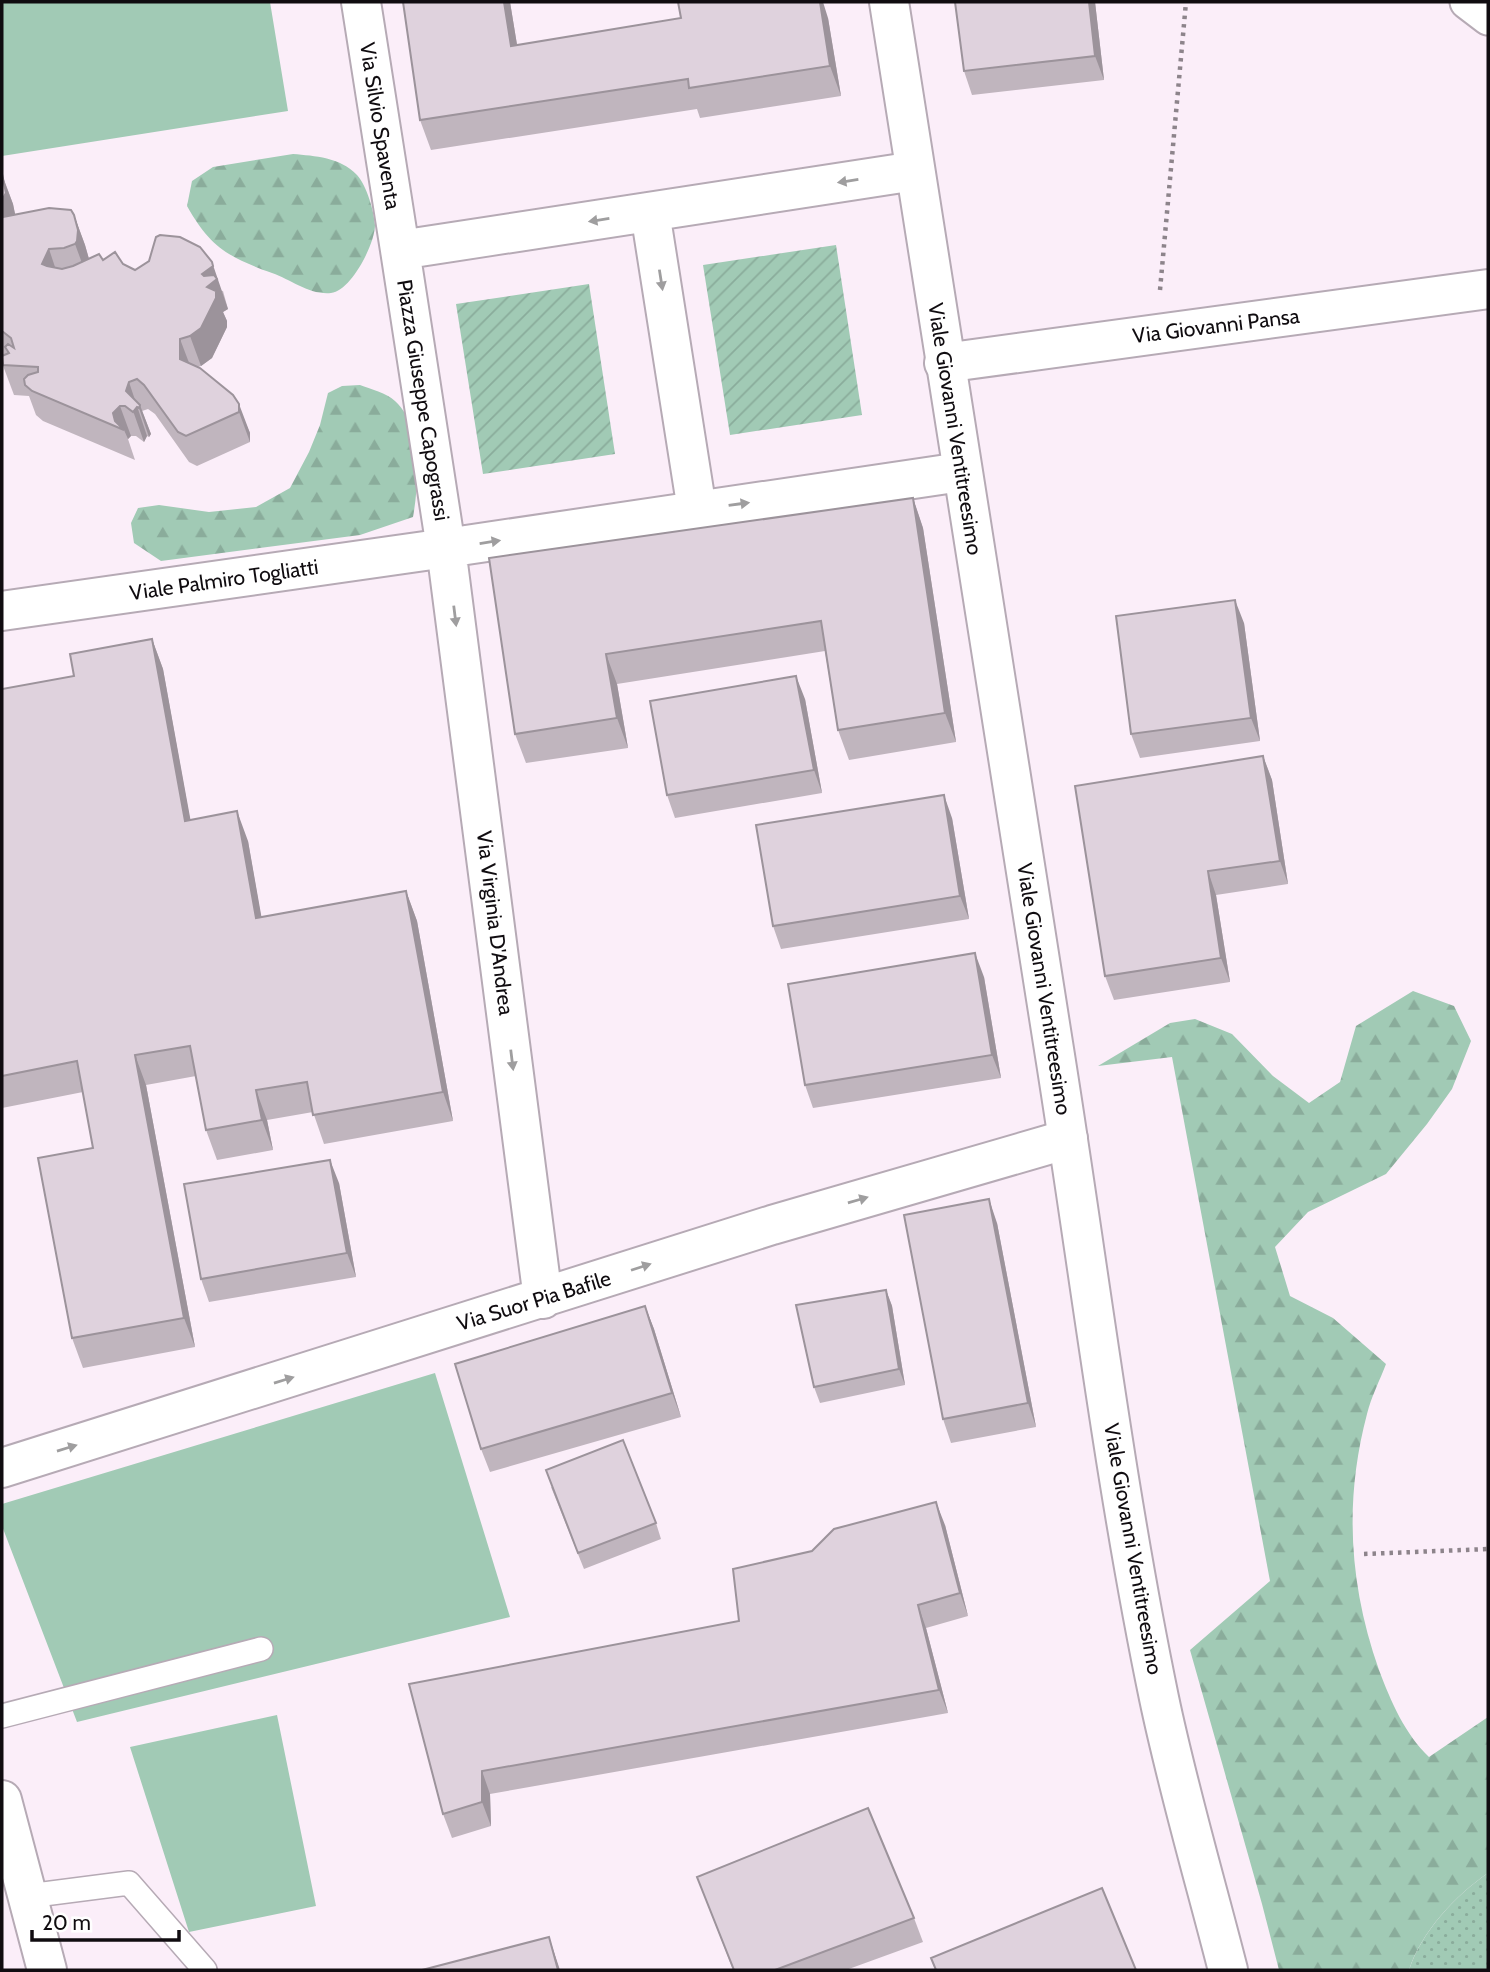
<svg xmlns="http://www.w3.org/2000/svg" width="1490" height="1972" viewBox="0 0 1490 1972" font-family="Cabin,sans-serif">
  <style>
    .grass { fill: url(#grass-dots) }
    .forest { fill: url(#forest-firs) }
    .park { fill: #a1cab5 }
    .garden { fill: url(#garden-furrows) }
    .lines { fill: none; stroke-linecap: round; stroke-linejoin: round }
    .service-casing { stroke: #b6aab5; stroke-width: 26 }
    .pedestrian-casing { stroke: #b6aab5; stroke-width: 37 }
    .minor-casing { stroke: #b6aab5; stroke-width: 42 }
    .tertiary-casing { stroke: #b6aab5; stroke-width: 42 }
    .path { stroke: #8d848b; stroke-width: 4.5; stroke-dasharray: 3.5 5; stroke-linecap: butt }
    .service { stroke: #fff; stroke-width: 23 }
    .pedestrian { stroke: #fff; stroke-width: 33 }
    .minor { stroke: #fff; stroke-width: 38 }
    .tertiary { stroke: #fff; stroke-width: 38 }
    .wall { fill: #c0b5be }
    .shaded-wall { fill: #9c939b }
    .building { fill: #dfd2dd; stroke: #9c939b; stroke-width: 2 }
    .oneway { fill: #9f9e9f }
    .labels { text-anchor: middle; stroke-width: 7; stroke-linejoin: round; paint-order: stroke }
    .street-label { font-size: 21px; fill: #100c10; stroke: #fff }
  </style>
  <defs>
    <pattern id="grass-dots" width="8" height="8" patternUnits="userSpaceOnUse" patternTransform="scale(1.75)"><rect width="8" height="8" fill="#a1cab5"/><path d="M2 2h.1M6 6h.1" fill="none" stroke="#8aac9b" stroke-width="1.8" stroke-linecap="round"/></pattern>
    <pattern id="forest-firs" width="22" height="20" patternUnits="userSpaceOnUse" patternTransform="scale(1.75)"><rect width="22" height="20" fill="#a1cab5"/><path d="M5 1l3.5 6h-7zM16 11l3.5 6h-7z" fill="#8aac9b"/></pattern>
    <pattern id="garden-furrows" width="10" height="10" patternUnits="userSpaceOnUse" patternTransform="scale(1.75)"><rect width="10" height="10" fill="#a1cab5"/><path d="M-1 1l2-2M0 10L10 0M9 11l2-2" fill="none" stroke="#8aac9b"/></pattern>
  </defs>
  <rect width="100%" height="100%" fill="#fbeef9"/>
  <!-- grass -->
  <path class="grass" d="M 1488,1873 L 1488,1970 L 1409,1970 C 1421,1932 1456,1895 1488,1873 Z"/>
  <!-- forest -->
  <path class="forest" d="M 293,154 C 315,156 340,157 357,175 C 367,186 374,211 375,225 C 375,244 351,291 331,293 C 309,295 292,280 272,273 C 228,257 210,247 187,206 L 192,181 L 213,167 Z
    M 360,385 C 370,389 387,393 395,401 C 422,425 419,484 413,517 L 360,535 L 161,561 L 134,543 L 131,523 L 138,508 L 159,505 L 209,512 L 256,507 L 290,488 L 309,452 L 320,425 L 328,393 L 342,386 Z
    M 1413,991 L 1454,1006 L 1471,1041 L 1452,1089 L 1427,1124 L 1386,1174 L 1308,1212 L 1275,1247 L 1290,1296 L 1333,1318 L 1386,1364 C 1380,1380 1371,1397 1367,1414 C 1344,1501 1349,1585 1379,1670 C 1391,1702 1405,1734 1429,1757 L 1488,1717 L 1488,1873 C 1456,1895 1421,1932 1409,1970 L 1279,1970 L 1262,1904 L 1190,1650 L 1270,1581 L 1172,1057 L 1098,1066 L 1170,1023 L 1195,1019 L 1232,1034 L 1273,1076 L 1309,1103 L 1340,1082 L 1356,1026 Z"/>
  <!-- park -->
  <path class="park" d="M 2,2 L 270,2 L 288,111 L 2,156 Z
    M 435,1373 L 510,1617 L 77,1722 L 2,1526 L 2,1504 Z
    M 277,1715 L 316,1906 L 189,1932 L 130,1747 Z"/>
  <!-- garden -->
  <path class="garden" d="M 836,245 L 862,415 L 730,435 L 703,265 Z
    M 589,284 L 615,454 L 483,474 L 456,304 Z"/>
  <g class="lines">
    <defs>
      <path id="service" d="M 2,1716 L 261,1649
        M 28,1896 L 129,1883 L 205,1970"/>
      <path id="pedestrian" d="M 1467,2 L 1488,18"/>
      <path id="minor" d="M 361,2 L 400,250
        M 915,171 L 400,250 L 446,548 L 961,472
        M 650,212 L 697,510
        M 944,363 L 1488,289
        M 2,611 L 446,548 L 543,1299
        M 2,1468 L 772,1225 L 1068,1139
        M 2,1800 L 47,1970"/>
      <path id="tertiary" d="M 889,2 C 941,349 997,696 1053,1043 C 1088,1261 1114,1481 1159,1698 C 1178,1789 1205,1880 1228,1970"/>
    </defs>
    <!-- service casing -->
    <use href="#service" class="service-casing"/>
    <!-- pedestrian casing -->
    <use href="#pedestrian" class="pedestrian-casing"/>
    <!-- minor casing -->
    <use href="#minor" class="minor-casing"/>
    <!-- tertiary casing -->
    <use href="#tertiary" class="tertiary-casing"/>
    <!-- path -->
    <path class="path" d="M 1160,290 L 1186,2
      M 1364,1554 L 1488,1549"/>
    <!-- service -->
    <use href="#service" class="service"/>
    <!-- pedestrian -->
    <use href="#pedestrian" class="pedestrian"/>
    <!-- minor -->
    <use href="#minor" class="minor"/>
    <!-- tertiary -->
    <use href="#tertiary" class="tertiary"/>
  </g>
  <!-- wall -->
  <path class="wall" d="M 403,2 L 510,2 L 517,45 L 828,18 L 841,96 L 700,118 L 697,109 L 431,150 L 420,120 Z
    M 955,2 L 1095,2 L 1104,80 L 972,95 L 964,71 Z
    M 2,174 L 13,204 L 15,215 L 74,215 L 85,245 L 89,259 L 103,260 L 123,264 L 135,270 L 223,291 L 228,309 L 223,312 L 227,321 L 227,327 L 212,358 L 201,366 L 198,367 L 233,395 L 250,433 L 250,442 L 197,466 L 189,462 L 155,414 L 148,409 L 142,411 L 151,434 L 149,437 L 147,436 L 144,442 L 136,436 L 131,436 L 128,439 L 135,460 L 43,421 L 36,415 L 29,396 L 14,395 L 2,363 Z
    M 913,498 L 923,528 L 956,742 L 849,760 L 838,730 L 825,651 L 617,684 L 628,748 L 526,763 L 515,734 L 489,558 Z
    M 1244,623 L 1260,741 L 1140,758 L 1131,734 Z
    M 152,639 L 163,669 L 190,820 L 248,841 L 261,917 L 406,891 L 417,921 L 453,1121 L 324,1144 L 313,1112 L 267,1120 L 273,1150 L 217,1160 L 206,1130 L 196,1076 L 146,1085 L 195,1347 L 83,1368 L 72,1338 L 93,1148 L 83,1092 L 2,1108 L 2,689 L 74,676 Z
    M 805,699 L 822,793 L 675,818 L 667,795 Z
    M 1263,756 L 1272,780 L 1288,884 L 1216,895 L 1230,982 L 1114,1000 L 1105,976 Z
    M 952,818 L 969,919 L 781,949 L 773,926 Z
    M 984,977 L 1001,1078 L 813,1108 L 805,1085 Z
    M 339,1183 L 356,1277 L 209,1302 L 201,1279 Z
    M 997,1223 L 1036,1427 L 951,1443 L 943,1419 Z
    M 886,1290 L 892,1306 L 905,1385 L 820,1403 L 814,1387 Z
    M 645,1306 L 654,1329 L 681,1417 L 490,1472 L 481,1449 Z
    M 551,1487 L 656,1523 L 661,1539 L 584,1569 Z
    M 945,1525 L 968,1616 L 926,1628 L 948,1713 L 490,1794 L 491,1826 L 452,1838 L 443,1814 L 409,1684 L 739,1621 Z
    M 697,1877 L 914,1918 L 923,1942 L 846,1970 L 733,1970 Z"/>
  <!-- shaded-wall -->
  <path class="shaded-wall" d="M 504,2 L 510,2 L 522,75 L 511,46 Z
    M 820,2 L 823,2 L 828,18 L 841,96 L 830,66 Z
    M 1089,2 L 1095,2 L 1104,80 L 1095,56 Z
    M 2,175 L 13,204 L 17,223 L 2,239 Z
    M 74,215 L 85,245 L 89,259 L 86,274 L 75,244 Z
    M 49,249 L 59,279 L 42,264 Z
    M 212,262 L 228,309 L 223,312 L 227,321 L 227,327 L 212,358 L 201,366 L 190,336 L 202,274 Z
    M 180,339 L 191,368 L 180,359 Z
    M 129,382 L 147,436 L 144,442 L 126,391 Z
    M 239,404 L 250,433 L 250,442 L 239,412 Z
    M 140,405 L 151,434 L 149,437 L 139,408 Z
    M 120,406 L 131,436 L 128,439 L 124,430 L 115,421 L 113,413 Z
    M 913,498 L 923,528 L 956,742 L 945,713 Z
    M 1235,600 L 1244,623 L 1260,741 L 1251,718 Z
    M 152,639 L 163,669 L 196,850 L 185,821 Z
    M 606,654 L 617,684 L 628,748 L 617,718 Z
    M 796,676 L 805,699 L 822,793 L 814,770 Z
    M 1263,756 L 1272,780 L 1288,884 L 1280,861 Z
    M 944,795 L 952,818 L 969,919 L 960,896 Z
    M 237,811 L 248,841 L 267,948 L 256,918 Z
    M 1208,871 L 1216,895 L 1230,982 L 1221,958 Z
    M 406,891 L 417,921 L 453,1121 L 443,1092 Z
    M 975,953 L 984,977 L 1001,1078 L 992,1055 Z
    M 135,1055 L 146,1085 L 195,1347 L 184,1318 Z
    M 256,1090 L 267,1120 L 273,1150 L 262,1120 Z
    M 330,1160 L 339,1183 L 356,1277 L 347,1253 Z
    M 989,1199 L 997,1223 L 1036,1427 L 1028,1403 Z
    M 886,1290 L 892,1306 L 905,1385 L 899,1369 Z
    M 645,1306 L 654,1329 L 681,1417 L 672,1393 Z
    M 936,1502 L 945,1525 L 968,1616 L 960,1593 Z
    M 918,1605 L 926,1628 L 948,1713 L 939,1690 Z
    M 482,1771 L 490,1794 L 491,1826 L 482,1802 Z
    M 549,1937 L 560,1970 L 558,1970 Z"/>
  <!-- building -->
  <path class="building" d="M 403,2 L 504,2 L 511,46 L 681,18 L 678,2 L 820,2 L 830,66 L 689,88 L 688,79 L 420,120 Z
    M 955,2 L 1089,2 L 1095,56 L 964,71 Z
    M 2,174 L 6,193 L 2,200 Z
    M 49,208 L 71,210 L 74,215 L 78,230 L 77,241 L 75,244 L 64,248 L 49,249 L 42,264 L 47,266 L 62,269 L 73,266 L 99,254 L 103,260 L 115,252 L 123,264 L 135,270 L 149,261 L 156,237 L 160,235 L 180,237 L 200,247 L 212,262 L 213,266 L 202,274 L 204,276 L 214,275 L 217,279 L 207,287 L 216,291 L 216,298 L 201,328 L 190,336 L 180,339 L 180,359 L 200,368 L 233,395 L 239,404 L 239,412 L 186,436 L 178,432 L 144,385 L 137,379 L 129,382 L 126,391 L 140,405 L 139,408 L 137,407 L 133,412 L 125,406 L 120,406 L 113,413 L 115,421 L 124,430 L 32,391 L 25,385 L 24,379 L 28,375 L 38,372 L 38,367 L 3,365 L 2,356 L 9,353 L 5,347 L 8,344 L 14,348 L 11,338 L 2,331 L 2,218 L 3,217 Z
    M 913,498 L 945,713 L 838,730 L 821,621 L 606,654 L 617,718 L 515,734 L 489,558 Z
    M 1235,600 L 1251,718 L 1131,734 L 1116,616 Z
    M 152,639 L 185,821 L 237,811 L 256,918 L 406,891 L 443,1092 L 313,1115 L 307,1082 L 256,1090 L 262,1120 L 206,1130 L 190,1046 L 135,1055 L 184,1318 L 72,1338 L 38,1158 L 93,1148 L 77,1061 L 2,1076 L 2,689 L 74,676 L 70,654 Z
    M 796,676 L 814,770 L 667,795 L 650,701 Z
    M 1263,756 L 1280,861 L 1208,871 L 1221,958 L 1105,976 L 1075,786 Z
    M 944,795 L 960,896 L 773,926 L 756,825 Z
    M 975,953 L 992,1055 L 805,1085 L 788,984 Z
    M 330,1160 L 347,1253 L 201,1279 L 184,1184 Z
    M 989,1199 L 1028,1403 L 943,1419 L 904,1215 Z
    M 886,1290 L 899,1369 L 814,1387 L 796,1305 Z
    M 645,1306 L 672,1393 L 481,1449 L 455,1364 Z
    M 623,1440 L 656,1523 L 578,1553 L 546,1470 Z
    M 936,1502 L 960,1593 L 918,1605 L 939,1690 L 482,1771 L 482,1802 L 443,1814 L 409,1684 L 739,1621 L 733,1569 L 812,1551 L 834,1529 Z
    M 868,1808 L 914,1918 L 775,1970 L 734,1970 L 697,1877 Z
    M 1102,1888 L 1136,1970 L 936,1970 L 931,1958 Z
    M 549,1937 L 558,1970 L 422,1970 Z"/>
  <!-- one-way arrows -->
  <defs><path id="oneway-solid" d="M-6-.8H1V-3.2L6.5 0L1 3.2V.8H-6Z" transform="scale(1.75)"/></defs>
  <g class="oneway">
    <use href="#oneway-solid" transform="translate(848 181) rotate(171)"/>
    <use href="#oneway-solid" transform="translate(599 220) rotate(171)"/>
    <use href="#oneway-solid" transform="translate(661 280) rotate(81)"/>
    <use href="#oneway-solid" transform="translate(739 504) rotate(-8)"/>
    <use href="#oneway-solid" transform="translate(490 542) rotate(-9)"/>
    <use href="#oneway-solid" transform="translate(455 616) rotate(83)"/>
    <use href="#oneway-solid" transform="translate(512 1060) rotate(83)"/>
    <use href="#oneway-solid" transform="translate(858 1200) rotate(-16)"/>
    <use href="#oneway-solid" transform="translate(641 1267) rotate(-18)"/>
    <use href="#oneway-solid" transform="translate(284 1380) rotate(-17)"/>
    <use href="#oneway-solid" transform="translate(67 1448) rotate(-17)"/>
  </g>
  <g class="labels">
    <!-- street labels -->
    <g class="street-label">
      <text transform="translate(380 126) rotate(81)" y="7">Via Silvio Spaventa</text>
      <text transform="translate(1216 326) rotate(-7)" y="7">Via Giovanni Pansa</text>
      <text transform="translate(423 400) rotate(81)" y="7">Piazza Giuseppe Capograssi</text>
      <text transform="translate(955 429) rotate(81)" y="7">Viale Giovanni Ventitreesimo</text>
      <text transform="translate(224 580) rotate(-8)" y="7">Viale Palmiro Togliatti</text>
      <text transform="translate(495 923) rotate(83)" y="7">Via Virginia D'Andrea</text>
      <text transform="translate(1044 989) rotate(81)" y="7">Viale Giovanni Ventitreesimo</text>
      <text transform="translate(534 1301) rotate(-17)" y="7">Via Suor Pia Bafile</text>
      <text transform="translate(1133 1549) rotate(80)" y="7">Viale Giovanni Ventitreesimo</text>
    </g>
  </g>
  <!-- border -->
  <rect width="1490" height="1972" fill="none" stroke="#100c10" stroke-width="7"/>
  <!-- scale -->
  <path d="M32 1930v10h147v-10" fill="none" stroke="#100c10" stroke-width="3.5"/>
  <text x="42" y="1930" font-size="21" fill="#100c10" stroke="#ffffff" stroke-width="5" paint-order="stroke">20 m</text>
</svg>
